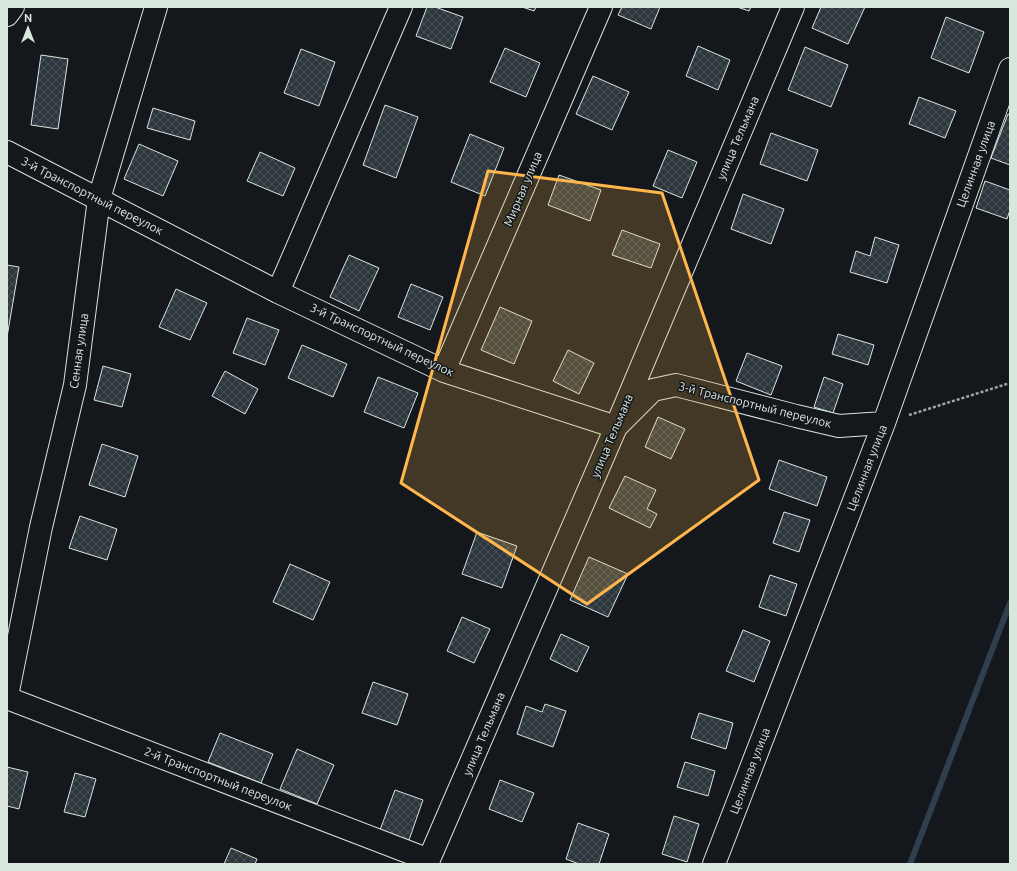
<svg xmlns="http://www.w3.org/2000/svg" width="1017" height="871" viewBox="0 0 1017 871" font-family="Ubuntu,sans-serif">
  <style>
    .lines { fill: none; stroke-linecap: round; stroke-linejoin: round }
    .stream { stroke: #2f3f4d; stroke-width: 6 }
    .building { fill: url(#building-cross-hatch); stroke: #d8e6dc }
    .minor-casing { stroke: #d8e6dc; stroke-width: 24 }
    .path { stroke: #9da8a2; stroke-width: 2.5; stroke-dasharray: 3 2; stroke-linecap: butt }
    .minor { stroke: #14181c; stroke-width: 22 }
    .marked { fill: #ffb74d; fill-opacity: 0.2; stroke: #ffb74d; stroke-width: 3; stroke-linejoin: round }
    .labels { text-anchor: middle; stroke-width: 3; stroke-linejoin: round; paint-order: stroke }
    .street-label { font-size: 12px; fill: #d8e6dc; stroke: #14181c }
  </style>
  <defs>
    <pattern id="building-cross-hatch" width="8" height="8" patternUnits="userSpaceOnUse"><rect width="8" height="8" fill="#2c363c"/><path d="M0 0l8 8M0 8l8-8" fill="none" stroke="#4a5358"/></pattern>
  </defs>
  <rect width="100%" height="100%" fill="#14181c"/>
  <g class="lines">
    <!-- stream -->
    <path class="stream" d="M 910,864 L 1010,603"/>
  </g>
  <!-- building -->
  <path class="building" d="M 427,7 L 435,7 L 463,17 L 451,49 L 416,36 Z
    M 522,7 L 536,7 L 534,11 Z
    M 622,7 L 660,7 L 651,29 L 618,15 Z
    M 737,7 L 751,7 L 749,11 Z
    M 821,7 L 865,7 L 848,44 L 812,28 Z
    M 946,17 L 984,32 L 969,73 L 931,58 Z
    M 698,46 L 730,60 L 718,90 L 686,76 Z
    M 805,47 L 848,65 L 831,107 L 788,90 Z
    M 505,48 L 540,63 L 526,97 L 490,82 Z
    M 301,49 L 335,62 L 319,106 L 284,93 Z
    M 41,55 L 68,59 L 58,129 L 31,125 Z
    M 593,76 L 629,92 L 612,130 L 576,114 Z
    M 919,97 L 956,111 L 945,138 L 909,124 Z
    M 385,105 L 418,117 L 396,178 L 363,165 Z
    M 153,108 L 195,121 L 190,140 L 147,128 Z
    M 1008,114 L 1010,115 L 1010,165 L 991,158 Z
    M 771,133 L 818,150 L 807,181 L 760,164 Z
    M 470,134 L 504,148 L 485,196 L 451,182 Z
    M 139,144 L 178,161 L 163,196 L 124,179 Z
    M 668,150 L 697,162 L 682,198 L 653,186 Z
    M 260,152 L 295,168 L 283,196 L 247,181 Z
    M 559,175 L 601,190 L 590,221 L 548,205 Z
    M 985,181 L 1010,190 L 1010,210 L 1007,219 L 976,208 Z
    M 743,194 L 784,209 L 771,244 L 731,229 Z
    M 622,230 L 660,244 L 651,268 L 612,255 Z
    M 875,237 L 899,245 L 887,283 L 850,272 L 856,251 L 870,256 Z
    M 349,255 L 379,268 L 359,311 L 330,297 Z
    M 7,265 L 19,267 L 7,337 Z
    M 411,284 L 443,297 L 430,330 L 398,317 Z
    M 176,289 L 207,303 L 190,340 L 159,327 Z
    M 500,307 L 532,321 L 514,364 L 481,350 Z
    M 247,318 L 279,330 L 265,365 L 233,353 Z
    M 838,334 L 874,345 L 868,365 L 832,354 Z
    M 302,345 L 347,364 L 333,397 L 288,378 Z
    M 568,350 L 594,363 L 579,394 L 553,381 Z
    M 747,353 L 782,366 L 771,395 L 736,381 Z
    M 103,366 L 131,374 L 122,407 L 94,400 Z
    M 225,371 L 258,389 L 245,414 L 212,396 Z
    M 378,377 L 418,393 L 404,428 L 364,412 Z
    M 824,377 L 843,384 L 833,413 L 814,407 Z
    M 658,417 L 685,429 L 671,459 L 645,447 Z
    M 102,444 L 138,456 L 125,497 L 89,485 Z
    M 779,460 L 827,477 L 817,506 L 769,489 Z
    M 625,476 L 656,490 L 647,509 L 657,514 L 650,528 L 609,508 Z
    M 784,512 L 810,520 L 799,552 L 773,543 Z
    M 80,516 L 117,529 L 107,560 L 69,548 Z
    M 477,532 L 517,546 L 502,588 L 462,574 Z
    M 589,557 L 628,574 L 608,617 L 570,600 Z
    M 290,564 L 330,582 L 313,620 L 273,602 Z
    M 770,575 L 797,584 L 786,616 L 759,607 Z
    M 462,617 L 490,629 L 474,663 L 447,651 Z
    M 743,630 L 770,641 L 754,682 L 726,671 Z
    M 561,634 L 589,647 L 577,672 L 550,659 Z
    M 373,682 L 408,694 L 397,725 L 362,713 Z
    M 545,704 L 566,711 L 553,747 L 517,734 L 526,706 L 542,712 Z
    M 699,713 L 733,723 L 726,749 L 691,738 Z
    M 220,733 L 273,754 L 261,783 L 208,762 Z
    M 297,749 L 334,765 L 317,804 L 280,789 Z
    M 685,762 L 715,771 L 708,796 L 677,787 Z
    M 7,767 L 28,772 L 19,809 L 7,806 Z
    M 75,773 L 96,779 L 85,817 L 64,812 Z
    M 500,780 L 534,793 L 522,822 L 489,809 Z
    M 395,790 L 423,800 L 409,840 L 380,830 Z
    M 674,816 L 699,824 L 687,862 L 662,854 Z
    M 578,823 L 609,834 L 599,864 L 579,864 L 566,859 Z
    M 231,848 L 257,859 L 255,864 L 224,864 Z"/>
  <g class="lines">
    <defs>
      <path id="minor" d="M 7,15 L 13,7
        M 7,152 L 278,292 L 444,371 L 616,427 L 653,390 L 676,385 L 796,416 L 839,426 L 884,423
        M 278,292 L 401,7
        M 444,371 L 601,7
        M 7,696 L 41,527 L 75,385 L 99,199 L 156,7
        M 7,698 L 429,860
        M 427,864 L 616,427 L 793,7
        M 714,864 L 884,423 L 1010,69"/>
    </defs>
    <!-- minor casing -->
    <use href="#minor" class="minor-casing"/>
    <!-- path -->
    <path class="path" d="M 909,415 L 1010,383"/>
    <!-- minor -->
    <use href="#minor" class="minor"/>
  </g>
  <!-- marked area -->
  <path class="marked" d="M 488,171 L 662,193 L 759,480 L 587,604 L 401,483 Z"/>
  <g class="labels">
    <!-- street labels -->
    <g class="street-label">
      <text transform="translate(738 138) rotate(-67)" y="4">улица Тельмана</text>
      <text transform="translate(976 164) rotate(-70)" y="4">Целинная улица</text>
      <text transform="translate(523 189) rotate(-67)" y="4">Мирная улица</text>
      <text transform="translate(92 196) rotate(27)" y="4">3-й Транспортный переулок</text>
      <text transform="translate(382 340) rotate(25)" y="4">3-й Транспортный переулок</text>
      <text transform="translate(79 351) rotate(-82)" y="4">Сенная улица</text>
      <text transform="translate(755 405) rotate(14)" y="4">3-й Транспортный переулок</text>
      <text transform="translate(612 436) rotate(-67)" y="4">улица Тельмана</text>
      <text transform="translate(867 468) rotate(-69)" y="4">Целинная улица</text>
      <text transform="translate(484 734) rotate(-67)" y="4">улица Тельмана</text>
      <text transform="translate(750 771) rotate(-69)" y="4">Целинная улица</text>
      <text transform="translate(218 779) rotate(21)" y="4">2-й Транспортный переулок</text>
    </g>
  </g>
  <!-- border -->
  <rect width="1017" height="871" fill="none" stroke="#d8e6dc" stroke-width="16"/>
  <!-- north arrow -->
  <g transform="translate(28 28)" stroke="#14181c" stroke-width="3" paint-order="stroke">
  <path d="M0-3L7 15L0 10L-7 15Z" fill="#d8e6dc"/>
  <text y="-6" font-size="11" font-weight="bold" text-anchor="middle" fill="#d8e6dc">N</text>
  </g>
</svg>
